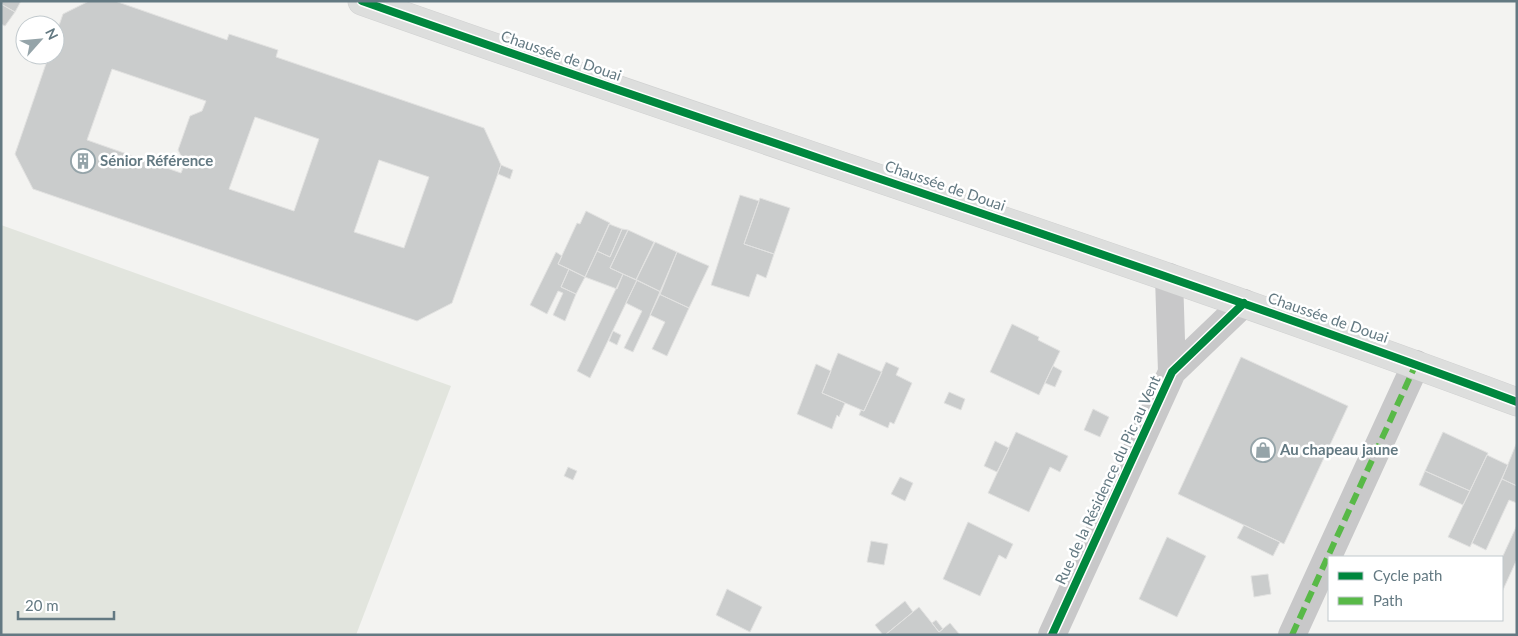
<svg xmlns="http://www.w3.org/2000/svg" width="1518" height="636" viewBox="0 0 1518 636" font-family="Lato,sans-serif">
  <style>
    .green { fill: #e2e5de }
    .building { fill: #cacccc; stroke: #e2e2e1; fill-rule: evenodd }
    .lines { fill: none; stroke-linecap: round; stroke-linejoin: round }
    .major-casing { stroke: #d0d1d1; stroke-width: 29 }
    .minor { stroke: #c8c8c9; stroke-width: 28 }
    .major { stroke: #dddedd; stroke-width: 28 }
    .quiet { stroke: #58b947; stroke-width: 6; stroke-dasharray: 12 6; stroke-linecap: butt }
    .cycleway-casing { stroke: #fff; stroke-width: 11 }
    .cycleway { stroke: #00873e; stroke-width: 8 }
    .labels { text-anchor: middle; stroke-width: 5; stroke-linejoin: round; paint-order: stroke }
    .street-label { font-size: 15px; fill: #637982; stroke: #fff }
    .poi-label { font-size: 15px; font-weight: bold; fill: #637982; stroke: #fff; text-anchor: start }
  </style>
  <rect width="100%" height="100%" fill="#f3f3f1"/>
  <!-- green -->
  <path class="green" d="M 1,225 L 451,386 L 356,635 L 1,635 Z"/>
  <!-- building -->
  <path class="building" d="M 1,1 L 21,1 L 15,12 L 1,4 Z
    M 89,1 L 115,1 L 227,40 L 229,34 L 278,50 L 276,57 L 484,128 L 501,165 L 452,303 L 417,321 L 33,189 L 15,154 L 49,55 L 55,55 L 55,37 L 63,14 ZM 112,69 L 206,101 L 202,111 L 190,116 L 178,150 L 185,163 L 181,173 L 87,140 ZM 255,117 L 319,139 L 294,211 L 229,189 ZM 379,160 L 429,177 L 404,248 L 354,232 Z
    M 1,4 L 15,12 L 5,26 L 1,24 Z
    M 501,165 L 513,170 L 510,179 L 498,174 Z
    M 740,195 L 759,201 L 744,244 L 774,254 L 766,278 L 757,274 L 749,297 L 711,285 Z
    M 760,198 L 790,208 L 774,254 L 744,244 Z
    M 586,211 L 610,223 L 585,277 L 558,264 L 577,223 L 580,224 Z
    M 609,224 L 622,229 L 610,257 L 597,251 Z
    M 622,229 L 628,230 L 610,268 L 623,274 L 617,289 L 585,277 L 597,251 L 610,257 Z
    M 628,230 L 654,242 L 636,280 L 610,268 Z
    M 655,242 L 677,252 L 661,292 L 636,280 Z
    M 556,252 L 562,256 L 558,264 L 569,269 L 561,287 L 576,294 L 565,321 L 553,315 L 563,293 L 558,291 L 547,314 L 530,305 Z
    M 677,252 L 709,266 L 689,308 L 659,294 Z
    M 569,269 L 585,277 L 576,294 L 561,287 Z
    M 623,274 L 637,280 L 590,378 L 577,371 Z
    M 637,280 L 661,292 L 633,352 L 624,348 L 642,311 L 626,303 Z
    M 659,294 L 689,308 L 667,356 L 652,349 L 665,322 L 650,315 Z
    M 1012,324 L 1039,337 L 1038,340 L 1060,351 L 1039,395 L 990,372 Z
    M 613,331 L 621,335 L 617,345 L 609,341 Z
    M 838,353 L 882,372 L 864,411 L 822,393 Z
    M 1241,357 L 1348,406 L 1284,544 L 1178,494 Z
    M 886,362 L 899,368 L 896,375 L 912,383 L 894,424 L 890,422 L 888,428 L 859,415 L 861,410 L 864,411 Z
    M 816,364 L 831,371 L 822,393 L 845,403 L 839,417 L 837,415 L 832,429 L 797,414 Z
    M 1053,366 L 1062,371 L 1055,387 L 1045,383 Z
    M 949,392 L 965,399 L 961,410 L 944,403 Z
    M 1093,409 L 1109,417 L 1100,437 L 1084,430 Z
    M 1016,432 L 1068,456 L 1060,472 L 1050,467 L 1029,512 L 988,493 Z
    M 1443,432 L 1488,453 L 1470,491 L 1425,471 Z
    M 995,441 L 1009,448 L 997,472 L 984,466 Z
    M 1517,442 L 1517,486 L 1502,479 Z
    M 1487,455 L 1508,465 L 1470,547 L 1448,537 Z
    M 568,467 L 577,471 L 573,480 L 564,476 Z
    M 1425,471 L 1470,491 L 1463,505 L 1419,485 Z
    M 900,477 L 913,483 L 905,501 L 891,494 Z
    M 1502,479 L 1517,486 L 1517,503 L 1509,500 L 1486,550 L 1472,543 Z
    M 968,522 L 1013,544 L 1006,559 L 999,555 L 980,596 L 943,579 Z
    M 1244,525 L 1280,542 L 1273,556 L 1237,538 Z
    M 1517,525 L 1517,559 L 1502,592 L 1502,558 Z
    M 1167,537 L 1206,556 L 1177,617 L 1139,599 Z
    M 871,541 L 888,544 L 884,565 L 867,562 Z
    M 1268,574 L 1271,594 L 1254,597 L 1251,576 Z
    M 727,589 L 762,607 L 750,632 L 716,615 Z
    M 905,601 L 913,612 L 885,635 L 883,635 L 875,625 Z
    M 919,607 L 939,632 L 950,623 L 960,635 L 885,635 Z
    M 936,620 L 943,629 L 939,632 L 932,623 Z"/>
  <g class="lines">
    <defs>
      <path id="major" d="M 362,1 C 746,137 1135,260 1517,402"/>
    </defs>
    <!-- major casing -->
    <use href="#major" class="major-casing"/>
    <!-- minor -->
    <path class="minor" d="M 1169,277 L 1172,372
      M 1052,635 L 1172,372 L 1244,303
      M 1292,635 L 1416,364"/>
    <!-- major -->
    <use href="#major" class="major"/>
    <!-- quiet -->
    <path class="quiet" d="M 1292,635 L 1416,364"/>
    <defs>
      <path id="cycleway" d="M 362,1 C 746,137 1135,260 1517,402
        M 1052,635 L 1172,372 L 1244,303"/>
    </defs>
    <!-- cycleway casing -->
    <use href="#cycleway" class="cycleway-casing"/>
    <!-- cycleway -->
    <use href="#cycleway" class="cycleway"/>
  </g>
  <!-- icons -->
  <defs>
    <symbol id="building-ring" viewBox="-11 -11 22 22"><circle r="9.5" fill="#fff" stroke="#95a4a9" stroke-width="1.5"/><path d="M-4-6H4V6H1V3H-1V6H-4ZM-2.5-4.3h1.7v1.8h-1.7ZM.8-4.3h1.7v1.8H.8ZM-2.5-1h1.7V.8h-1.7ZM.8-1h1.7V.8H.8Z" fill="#95a4a9"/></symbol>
    <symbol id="shop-ring" viewBox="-11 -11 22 22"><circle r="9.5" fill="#fff" stroke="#95a4a9" stroke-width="1.5"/><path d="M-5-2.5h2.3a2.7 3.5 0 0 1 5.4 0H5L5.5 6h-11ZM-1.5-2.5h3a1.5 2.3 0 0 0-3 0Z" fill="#95a4a9"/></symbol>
  </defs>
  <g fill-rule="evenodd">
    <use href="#building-ring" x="69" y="147" width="28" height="28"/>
    <use href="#shop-ring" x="1249" y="436" width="28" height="28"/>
  </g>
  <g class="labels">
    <!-- street labels -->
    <g class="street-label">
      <text transform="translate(561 56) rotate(19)" y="5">Chaussée de Douai</text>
      <text transform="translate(945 186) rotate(19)" y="5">Chaussée de Douai</text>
      <text transform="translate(1328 318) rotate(19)" y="5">Chaussée de Douai</text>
      <text transform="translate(1108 480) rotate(-65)" y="5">Rue de la Résidence du Pic au Vent</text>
    </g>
    <!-- poi labels -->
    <g class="poi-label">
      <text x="100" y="166">Sénior Référence</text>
      <text x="1280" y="455">Au chapeau jaune</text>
    </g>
  </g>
  <!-- border -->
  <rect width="1518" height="636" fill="none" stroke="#637982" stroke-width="5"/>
  <!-- legend -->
  <rect x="1328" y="556" width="175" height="65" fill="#ffffff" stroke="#c1c9cd"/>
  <rect x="1338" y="572" width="25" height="8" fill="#00873e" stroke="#c1c9cd"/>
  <text x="1373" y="581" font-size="15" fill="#637982">Cycle path</text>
  <rect x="1338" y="597" width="25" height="8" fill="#58b947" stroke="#c1c9cd"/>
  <text x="1373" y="606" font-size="15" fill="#637982">Path</text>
  <!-- north arrow -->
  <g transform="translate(40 40) rotate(63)"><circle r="24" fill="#ffffff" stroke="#c1c9cd"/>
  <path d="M0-4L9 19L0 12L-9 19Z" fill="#95a4a9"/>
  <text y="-8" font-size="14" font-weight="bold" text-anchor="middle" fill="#637982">N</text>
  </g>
  <!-- scale -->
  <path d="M18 611v8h96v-8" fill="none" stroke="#637982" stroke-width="2.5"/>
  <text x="25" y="611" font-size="15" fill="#637982" stroke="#ffffff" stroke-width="4" paint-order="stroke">20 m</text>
</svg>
